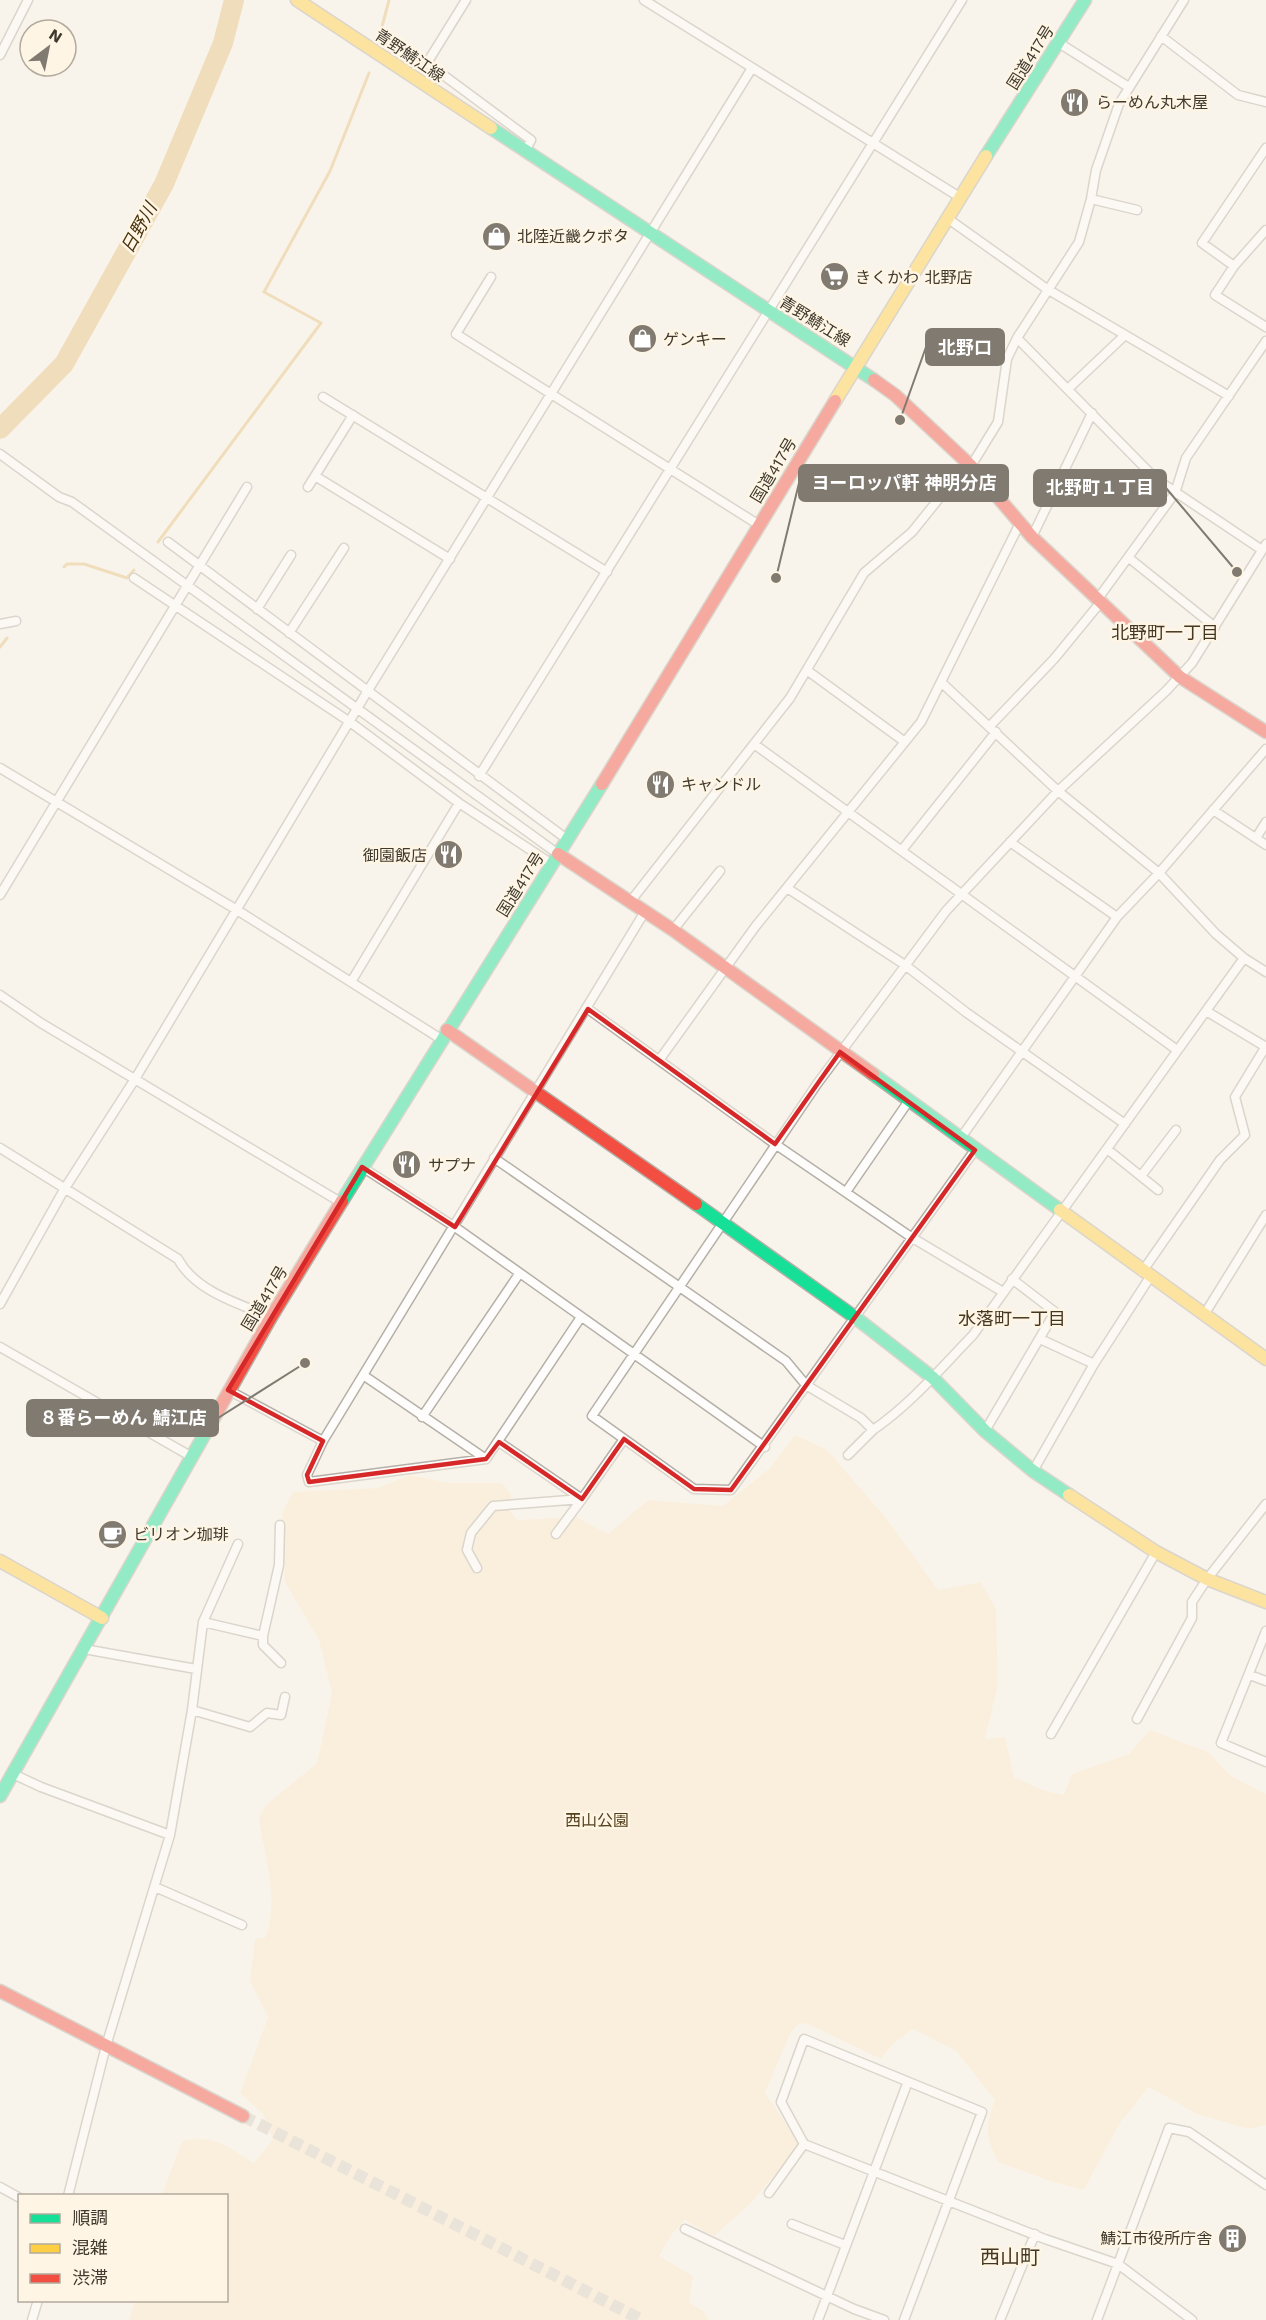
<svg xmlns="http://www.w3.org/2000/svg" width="1266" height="2320" viewBox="0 0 1266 2320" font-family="'Work Sans','Noto Sans JP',sans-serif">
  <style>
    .green { fill: #fbe9cb }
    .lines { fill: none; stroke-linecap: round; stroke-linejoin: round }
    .stream { stroke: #e5c284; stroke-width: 3 }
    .river { stroke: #e5c284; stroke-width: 20 }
    .secondary-tunnel { stroke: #d4cfc5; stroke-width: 12; stroke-dasharray: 12 6; stroke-linecap: butt }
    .street-casing { stroke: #b5b0a7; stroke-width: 11 }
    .fast-casing { stroke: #b5b0a7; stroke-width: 15 }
    .slow-casing { stroke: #b5b0a7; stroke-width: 15 }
    .jam-casing { stroke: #b5b0a7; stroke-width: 15 }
    .street { stroke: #fefdfc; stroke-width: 8 }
    .fast { stroke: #16e098; stroke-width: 12 }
    .slow { stroke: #ffcf43; stroke-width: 12 }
    .jam { stroke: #f24e42; stroke-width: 12 }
    .marked { fill: none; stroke: #d62828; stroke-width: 4.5; stroke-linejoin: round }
    .labels { text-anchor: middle; stroke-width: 5; stroke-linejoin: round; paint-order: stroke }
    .street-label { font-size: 16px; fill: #3f392e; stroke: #fff5e5 }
    .poi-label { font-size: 16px; fill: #3f392e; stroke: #fff5e5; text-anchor: start }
    .park-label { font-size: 16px; fill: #56411d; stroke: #fff5e5 }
    .water-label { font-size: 18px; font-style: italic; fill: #47330e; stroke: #fff5e5 }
    .neighbourhood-label { font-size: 18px; fill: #443721; stroke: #fff5e5 }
    .quarter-label { font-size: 20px; fill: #443721; stroke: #fff5e5 }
    .leader { fill: none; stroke: #807a70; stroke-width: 2 }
    .callout-dot { fill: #807a70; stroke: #fff5e5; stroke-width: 2 }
    .callout { fill: #807a70; stroke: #807a70; stroke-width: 2 }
    .callout-label { font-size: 18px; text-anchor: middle; font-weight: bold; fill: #fff }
  </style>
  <rect width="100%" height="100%" fill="#f9f4eb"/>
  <!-- green -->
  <path class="green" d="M 795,1435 L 827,1450 L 886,1518 L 938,1590 L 981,1582 L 996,1609 L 998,1684 L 985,1739 L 1005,1737 L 1014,1777 L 1042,1790 L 1064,1795 L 1072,1774 L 1129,1754 L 1150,1730 L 1208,1752 L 1231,1776 L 1266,1794 L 1266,2125 L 1248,2129 L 1197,2114 L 1149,2087 L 1119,2124 L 1084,2190 L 1050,2181 L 998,2162 C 985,2135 985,2127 995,2100 L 956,2051 L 913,2029 L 893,2044 L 881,2059 L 806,2023 L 797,2025 L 789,2036 L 765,2093 L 800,2144 L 751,2203 L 714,2236 L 685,2220 L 672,2234 L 659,2256 L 693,2276 L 689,2302 L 704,2312 L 708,2320 L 129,2320 L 135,2301 L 226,2300 L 226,2196 L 162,2195 L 182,2141 C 215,2135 227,2146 254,2163 L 273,2139 L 263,2114 L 240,2093 L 268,2017 L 250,1981 L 255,1938 L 265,1938 C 280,1898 264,1858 259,1818 L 266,1805 L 317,1763 L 332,1693 L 319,1640 L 285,1582 L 282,1513 L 293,1492 L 378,1488 L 409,1475 L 450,1483 L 502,1483 L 511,1494 L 510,1511 L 517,1520 L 576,1517 L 608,1534 L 648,1500 L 723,1506 L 770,1468 Z"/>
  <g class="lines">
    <!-- stream -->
    <path class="stream" d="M 380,34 L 389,0
      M 158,542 L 321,323 L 264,292 L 330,171 L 369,73
      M 64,567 L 67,564 L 84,564 L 127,578 L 134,570
      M 0,647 L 7,638"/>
    <!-- river -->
    <path class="river" d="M 0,429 L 64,364 L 164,184 L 223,43 L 234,0"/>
    <!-- secondary-tunnel -->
    <path class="secondary-tunnel" d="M 243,2116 L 642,2320"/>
    <defs>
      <path id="street" d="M 466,0 L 427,63 L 531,140 L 525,151
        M 644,0 L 961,198
        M 1184,0 L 1119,104 L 1096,170 L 1091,199 L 1079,242 L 1017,338 L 1156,479 L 1262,550
        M 1161,36 L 1238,95 L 1266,102
        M 1059,43 L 1127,86
        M 0,55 L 28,0
        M 1091,199 L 1137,210
        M 947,218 L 1047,289 L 1229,396
        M 1266,230 L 1234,266 L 1215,295 L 1266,327
        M 1234,266 L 1202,243 L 1266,148
        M 491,277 L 456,334 L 759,525
        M 1069,388 L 1124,336
        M 323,397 L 607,572
        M 0,454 L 59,497 L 72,502 L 558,854
        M 315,476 L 450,559
        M 308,487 L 353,415
        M 1032,537 L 1092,413
        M 168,542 L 568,840
        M 1129,558 L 1215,627
        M 134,578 L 350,722 L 459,803 L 552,864
        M 1097,600 L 1175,493 L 1186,458 L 1266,341
        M 257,609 L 291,555
        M 0,624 L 16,621
        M 289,633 L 344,548
        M 808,671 L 905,742
        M 942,683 L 1058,791 L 1159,873 L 1216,934 L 1244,958 L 1266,972
        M 989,727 L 1054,659 L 1100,603
        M 754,744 L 1177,1050
        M 0,768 L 237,910 L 441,1039
        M 479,776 L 962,0
        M 1213,810 L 1266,845
        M 1256,838 L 1266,822
        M 1010,842 L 1117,917
        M 902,850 L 996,732
        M 787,888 L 905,965 L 967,1013 L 1125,1124
        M 0,895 L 247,487
        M 630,902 L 790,698 L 864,573 L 912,532 L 954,480 L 971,466 L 998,422 L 1007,359 L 1017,338
        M 673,930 L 720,871
        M 351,982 L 459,803
        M 0,995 L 41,1023 L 342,1203
        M 588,1009 L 775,1144 L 911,1237 L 1003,1292
        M 1206,1011 L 1266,1047
        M 660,1059 L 755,927 L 921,722 L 1020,523
        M 960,1139 L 1117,917 L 1159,873 L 1266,749
        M 0,1148 L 178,1259 C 195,1291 239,1304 271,1317
        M 1107,1149 L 1158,1190
        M 975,1150 L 731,1490 L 694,1489 L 592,1416 L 817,1084 L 946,911 L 1058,791 L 1166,691 L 1192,663 L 1266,544
        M 494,1158 L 786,1361 L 806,1385 L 861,1418 L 873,1430 C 911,1404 941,1368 973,1335 L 1244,958
        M 362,1167 L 455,1227 L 765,1447
        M 1141,1176 L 1176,1130
        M 846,1192 L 908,1102
        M 1142,1272 L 1220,1160 L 1245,1135 L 1235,1097 L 1266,1046
        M 0,1304 L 65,1188 L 135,1079 L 367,692 L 752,68
        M 1204,1315 L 1266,1215
        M 1040,1339 L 1094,1364
        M 0,1347 L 192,1457
        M 363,1375 L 486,1459 L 581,1317
        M 228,1390 L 323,1441 L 644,913
        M 422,1417 L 519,1274
        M 985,1431 L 1055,1312 L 1012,1279
        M 323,1441 L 307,1475 L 309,1482 L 486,1459
        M 499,1442 L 582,1499 L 624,1439
        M 848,1455 L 873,1430
        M 1033,1471 L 1094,1364 L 1150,1277
        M 477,1568 L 467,1550 L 471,1533 L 493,1506 L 582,1499 L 556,1534
        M 203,1622 L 263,1636 L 279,1565 L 280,1525
        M 1266,1631 L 1221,1743 L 1266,1762
        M 263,1636 L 263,1645 L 281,1663
        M 84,1649 L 196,1669
        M 1250,1675 L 1266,1681
        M 192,1710 L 250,1727 L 267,1713 L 281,1715 L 285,1697
        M 1137,1719 L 1192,1618 L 1192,1602 L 1207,1579 L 1266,1504
        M 1051,1734 L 1156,1552
        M 13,1774 L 41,1787 L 170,1835
        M 155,1887 L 242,1925
        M 804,2144 L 1045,2239 L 1118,2264 L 1192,2320
        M 0,2187 L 20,2198
        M 769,2193 L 804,2144 L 781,2102 L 804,2039 L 982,2112 L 904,2320
        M 68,2196 L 106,2046 L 170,1835 L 192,1710 L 203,1622 L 238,1544
        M 792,2224 L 845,2245
        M 685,2229 L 854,2309 L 884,2320
        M 32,2320 L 38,2300
        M 818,2320 L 907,2084
        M 1000,2320 L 1035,2234
        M 1097,2320 L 1169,2128 L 1189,2132 L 1266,2185"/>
      <path id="fast" d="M 491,128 L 874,380
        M 986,156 L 1085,0
        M 873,1074 L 1060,1210
        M 342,1201 L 602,784
        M 696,1204 L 856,1318 L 933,1378 L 985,1431 L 1033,1471 L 1069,1495
        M 0,1796 L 207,1430"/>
      <path id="slow" d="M 297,0 L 491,128
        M 835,401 L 986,156
        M 1060,1210 L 1266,1359
        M 1069,1495 L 1156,1552 L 1207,1579 L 1266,1602
        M 0,1561 L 102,1618"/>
      <path id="jam" d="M 874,380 L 895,395 L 971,466 L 1032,537 L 1180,677 L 1266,732
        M 602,784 L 835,401
        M 558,854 L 673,930 L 873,1074
        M 447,1030 L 696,1204
        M 207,1430 L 271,1317 L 342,1201
        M 0,1991 L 243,2116"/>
    </defs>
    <!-- street casing -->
    <use href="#street" class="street-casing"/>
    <!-- fast casing -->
    <use href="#fast" class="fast-casing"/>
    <!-- slow casing -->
    <use href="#slow" class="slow-casing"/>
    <!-- jam casing -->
    <use href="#jam" class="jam-casing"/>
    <!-- street -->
    <use href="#street" class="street"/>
    <!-- fast -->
    <use href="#fast" class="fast"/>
    <!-- slow -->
    <use href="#slow" class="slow"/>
    <!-- jam -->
    <use href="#jam" class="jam"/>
  </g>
  <!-- marked area -->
  <path d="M0 0H1266V2320H0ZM 588,1009 L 775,1144 L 840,1052 L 975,1150 L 731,1490 L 694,1489 L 624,1439 L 582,1499 L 499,1442 L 486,1459 L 309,1482 L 307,1475 L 323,1441 L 228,1390 L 362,1167 L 455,1227 Z" fill="#f9f4eb" fill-opacity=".55" fill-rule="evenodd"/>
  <path class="marked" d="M 588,1009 L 775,1144 L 840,1052 L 975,1150 L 731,1490 L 694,1489 L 624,1439 L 582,1499 L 499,1442 L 486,1459 L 309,1482 L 307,1475 L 323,1441 L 228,1390 L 362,1167 L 455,1227 Z"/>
  <!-- icons -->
  <defs>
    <symbol id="restaurant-disc" viewBox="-11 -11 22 22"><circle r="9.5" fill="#807a70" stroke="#fff5e5"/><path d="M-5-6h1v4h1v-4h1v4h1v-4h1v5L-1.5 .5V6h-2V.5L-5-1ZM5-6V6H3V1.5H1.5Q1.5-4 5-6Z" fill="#fff"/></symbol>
    <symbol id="shop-disc" viewBox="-11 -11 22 22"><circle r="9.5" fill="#807a70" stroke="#fff5e5"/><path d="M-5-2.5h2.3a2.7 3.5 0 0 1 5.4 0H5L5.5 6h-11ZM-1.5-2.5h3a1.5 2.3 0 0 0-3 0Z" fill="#fff"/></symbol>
    <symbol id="supermarket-disc" viewBox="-11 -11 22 22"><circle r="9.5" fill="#807a70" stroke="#fff5e5"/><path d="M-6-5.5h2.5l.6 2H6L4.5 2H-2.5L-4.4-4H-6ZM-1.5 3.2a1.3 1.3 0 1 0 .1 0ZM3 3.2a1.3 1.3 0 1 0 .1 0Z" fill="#fff"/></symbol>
    <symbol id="cafe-disc" viewBox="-11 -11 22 22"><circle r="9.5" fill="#807a70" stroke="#fff5e5"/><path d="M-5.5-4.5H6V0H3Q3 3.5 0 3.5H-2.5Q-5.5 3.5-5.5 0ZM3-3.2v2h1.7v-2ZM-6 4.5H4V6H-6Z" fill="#fff"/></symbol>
    <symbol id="building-disc" viewBox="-11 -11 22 22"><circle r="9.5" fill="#807a70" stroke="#fff5e5"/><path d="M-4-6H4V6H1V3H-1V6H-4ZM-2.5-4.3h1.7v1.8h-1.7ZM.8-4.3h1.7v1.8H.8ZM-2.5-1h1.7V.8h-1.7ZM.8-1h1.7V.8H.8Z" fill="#fff"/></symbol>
  </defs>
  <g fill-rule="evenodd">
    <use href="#restaurant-disc" x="1058" y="86" width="33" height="33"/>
    <use href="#shop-disc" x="480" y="220" width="33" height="33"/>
    <use href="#supermarket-disc" x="818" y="260" width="33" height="33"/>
    <use href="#shop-disc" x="626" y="322" width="33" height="33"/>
    <use href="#restaurant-disc" x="644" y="768" width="33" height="33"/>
    <use href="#restaurant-disc" x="432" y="838" width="33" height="33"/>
    <use href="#restaurant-disc" x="390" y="1148" width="33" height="33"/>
    <use href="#cafe-disc" x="96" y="1518" width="33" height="33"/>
    <use href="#building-disc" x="1216" y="2222" width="33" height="33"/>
  </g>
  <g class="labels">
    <!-- street labels -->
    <g class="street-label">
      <text transform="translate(410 55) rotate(34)" y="6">青野鯖江線</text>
      <text transform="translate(1030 57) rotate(-58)" y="6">国道417号</text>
      <text transform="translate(815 321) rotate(32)" y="6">青野鯖江線</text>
      <text transform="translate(773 470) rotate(-59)" y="6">国道417号</text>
      <text transform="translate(520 884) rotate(-58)" y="6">国道417号</text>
      <text transform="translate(264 1298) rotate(-59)" y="6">国道417号</text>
    </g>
    <!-- poi labels -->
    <g class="poi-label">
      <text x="1096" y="108">らーめん丸木屋</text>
      <text x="517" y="242">北陸近畿クボタ</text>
      <text x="855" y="283">きくかわ 北野店</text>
      <text x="663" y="345">ゲンキー</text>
      <text x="681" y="790">キャンドル</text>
      <text x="427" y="861" text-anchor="end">御園飯店</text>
      <text x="428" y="1171">サプナ</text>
      <text x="133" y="1540">ビリオン珈琲</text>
      <text x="1212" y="2244" text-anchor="end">鯖江市役所庁舎</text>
    </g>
    <!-- park labels -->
    <g class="park-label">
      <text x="597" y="1826">西山公園</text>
    </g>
    <!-- water labels -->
    <g class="water-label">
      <text transform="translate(139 228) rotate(-61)" y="6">日野川</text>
    </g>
    <!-- neighbourhood labels -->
    <g class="neighbourhood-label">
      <text x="1165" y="639">北野町一丁目</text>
      <text x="1012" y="1325">水落町一丁目</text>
    </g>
    <!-- quarter labels -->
    <g class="quarter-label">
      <text x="1010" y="2264">西山町</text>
    </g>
  </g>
  <!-- callouts -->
  <path class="leader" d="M900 420L926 347M776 578L799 483M1237 572L1166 488M305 1363L218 1418"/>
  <g class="callout-dot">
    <circle cx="900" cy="420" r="6"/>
    <circle cx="776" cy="578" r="6"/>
    <circle cx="1237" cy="572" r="6"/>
    <circle cx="305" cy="1363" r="6"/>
  </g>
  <g class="callout">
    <rect x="926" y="329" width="78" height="36" rx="6"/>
    <rect x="799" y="465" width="209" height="36" rx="6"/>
    <rect x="1034" y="470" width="132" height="36" rx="6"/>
    <rect x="27" y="1400" width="191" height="36" rx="6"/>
  </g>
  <g class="callout-label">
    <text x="965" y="354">北野口</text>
    <text x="904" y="489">ヨーロッパ軒 神明分店</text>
    <text x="1100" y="494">北野町１丁目</text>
    <text x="123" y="1424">８番らーめん 鯖江店</text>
  </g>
  <!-- legend -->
  <rect x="18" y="2194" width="210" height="108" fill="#fff5e5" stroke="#b2aa9c" stroke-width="1.5"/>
  <rect x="30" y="2214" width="30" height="9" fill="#16e098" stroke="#b2aa9c" stroke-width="1.5"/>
  <text x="72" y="2224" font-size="18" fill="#3f392e">順調</text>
  <rect x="30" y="2244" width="30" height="9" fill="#ffcf43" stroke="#b2aa9c" stroke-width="1.5"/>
  <text x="72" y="2254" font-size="18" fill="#3f392e">混雑</text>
  <rect x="30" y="2274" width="30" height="9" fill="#f24e42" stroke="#b2aa9c" stroke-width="1.5"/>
  <text x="72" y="2284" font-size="18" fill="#3f392e">渋滞</text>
  <!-- north arrow -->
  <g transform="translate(48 48) rotate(32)"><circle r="28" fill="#fff5e5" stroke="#b2aa9c" stroke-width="1.5"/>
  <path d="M0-4.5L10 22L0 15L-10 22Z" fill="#807a70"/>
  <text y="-9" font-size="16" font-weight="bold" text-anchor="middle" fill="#3f392e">N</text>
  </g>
</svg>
